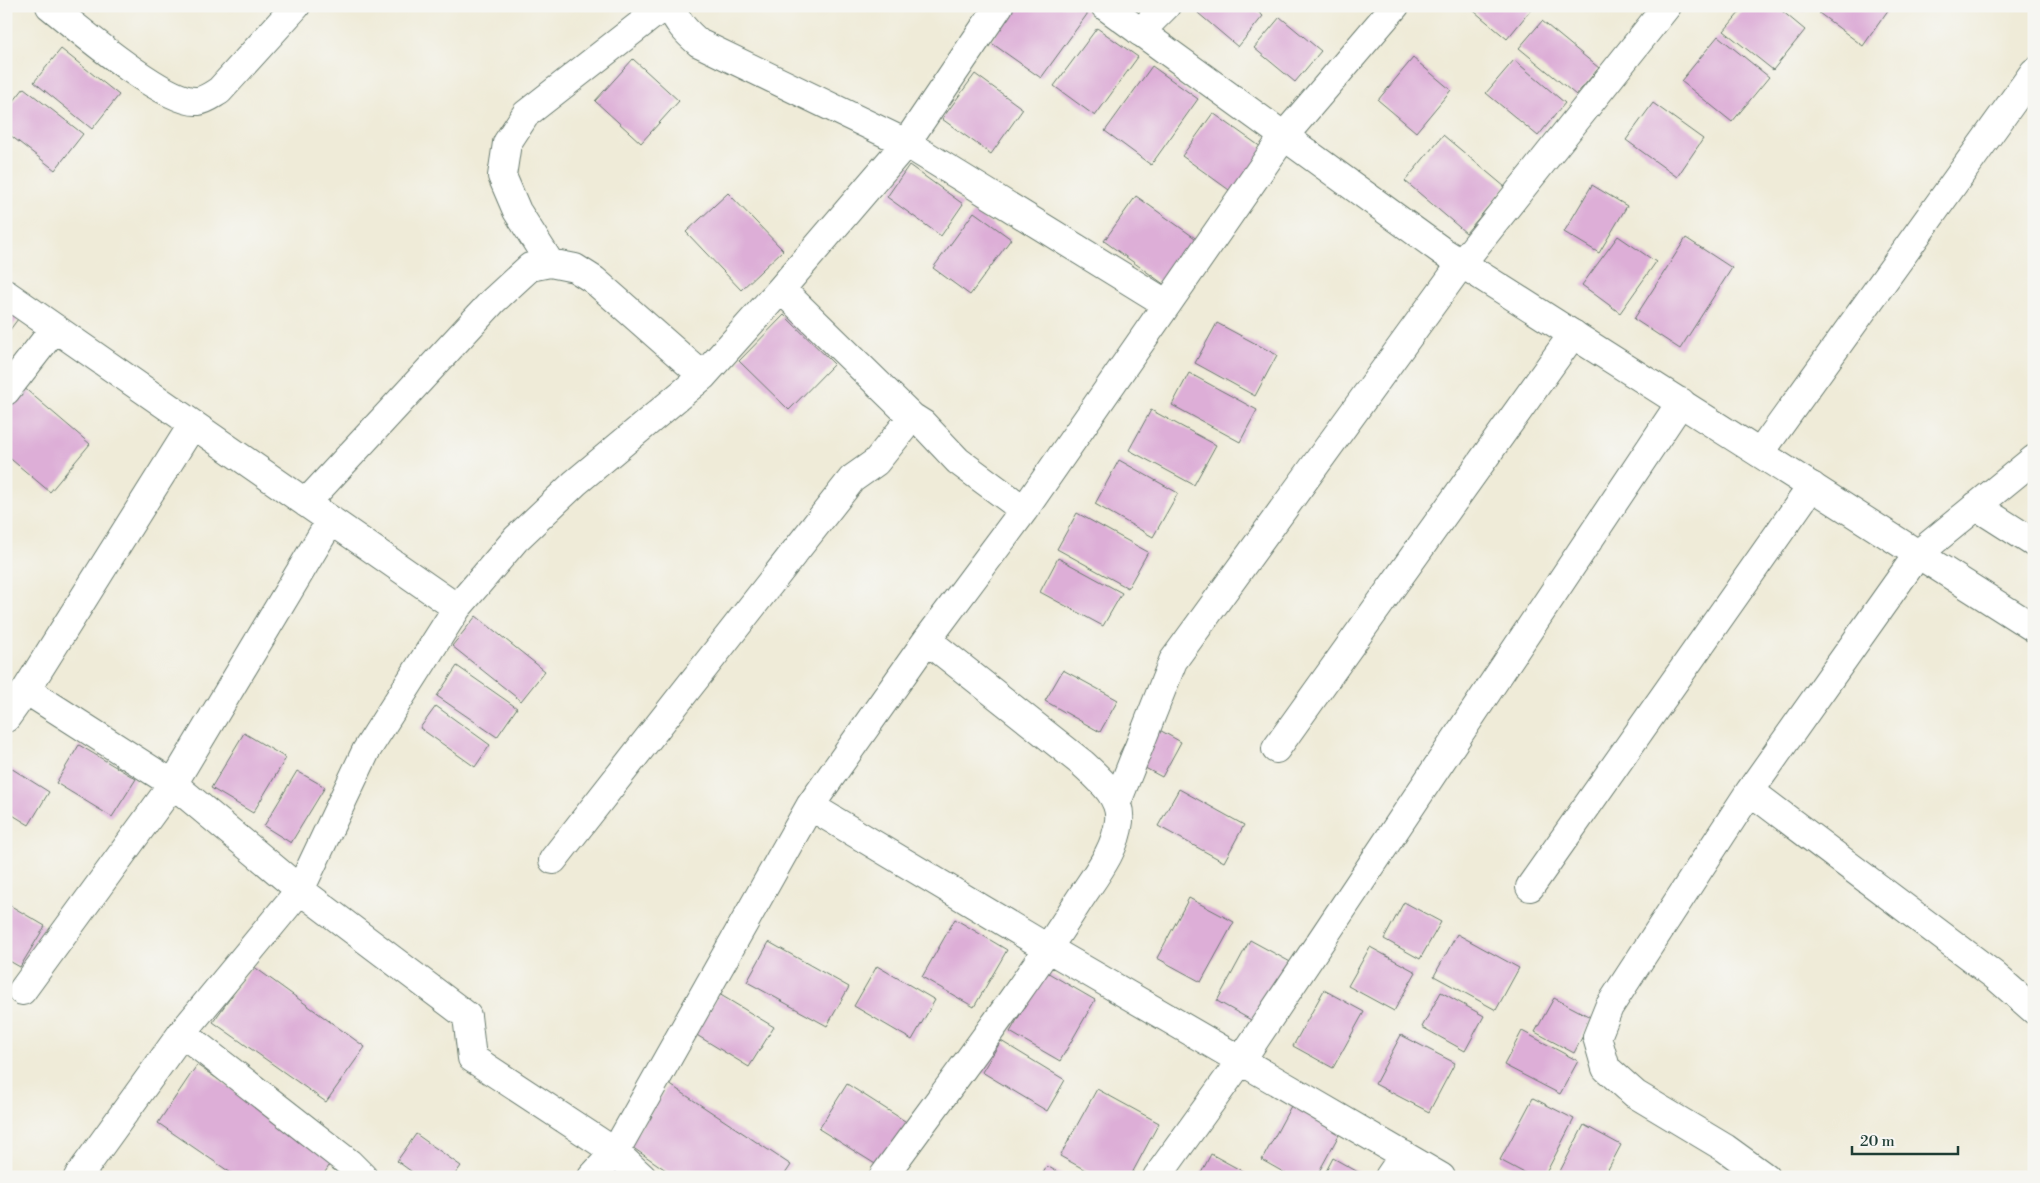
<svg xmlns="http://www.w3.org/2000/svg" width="2040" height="1183" viewBox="0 0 2040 1183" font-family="'Libre Bodoni',serif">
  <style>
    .building { fill: #ddaed7 }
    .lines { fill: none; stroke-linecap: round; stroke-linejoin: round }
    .street-casing { stroke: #687a6d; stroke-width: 30 }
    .secondary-casing { stroke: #687a6d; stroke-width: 30 }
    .street { stroke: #fff; stroke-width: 28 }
    .secondary { stroke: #fff; stroke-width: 28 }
  </style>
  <rect width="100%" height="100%" fill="#f6f6f2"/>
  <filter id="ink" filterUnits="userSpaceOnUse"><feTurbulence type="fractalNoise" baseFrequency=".02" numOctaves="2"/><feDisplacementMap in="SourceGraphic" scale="10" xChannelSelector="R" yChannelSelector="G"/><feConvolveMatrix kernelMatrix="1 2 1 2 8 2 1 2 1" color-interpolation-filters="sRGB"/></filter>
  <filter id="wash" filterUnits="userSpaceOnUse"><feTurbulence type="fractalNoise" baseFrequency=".0096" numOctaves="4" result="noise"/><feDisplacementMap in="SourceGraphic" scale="20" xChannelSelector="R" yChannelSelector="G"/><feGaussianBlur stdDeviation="1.12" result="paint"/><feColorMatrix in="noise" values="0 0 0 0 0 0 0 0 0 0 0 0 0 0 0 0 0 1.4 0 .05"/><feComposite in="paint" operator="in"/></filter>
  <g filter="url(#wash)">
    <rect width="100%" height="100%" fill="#efebd8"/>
    <g id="blocks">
      <!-- building -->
      <path class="building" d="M 1015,6 L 1080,6 L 1088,13 L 1041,78 L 990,42 Z
        M 1203,6 L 1251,6 L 1263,16 L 1238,47 L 1198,13 Z
        M 1468,6 L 1534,6 L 1507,39 Z
        M 1745,6 L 1776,6 L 1805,30 L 1773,70 L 1724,31 Z
        M 1796,6 L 1809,6 L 1804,12 Z
        M 1824,6 L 1891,6 L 1863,46 L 1819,13 Z
        M 1280,17 L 1321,51 L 1295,82 L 1254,48 Z
        M 1542,21 L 1599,68 L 1576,95 L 1519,48 Z
        M 1097,28 L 1138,57 L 1095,116 L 1054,86 Z
        M 1718,36 L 1769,77 L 1732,122 L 1681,81 Z
        M 61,49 L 119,95 L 92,129 L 34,82 Z
        M 1413,58 L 1451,90 L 1416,132 L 1378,100 Z
        M 633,59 L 679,101 L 641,143 L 595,101 Z
        M 1514,60 L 1565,103 L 1538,136 L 1486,93 Z
        M 1152,66 L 1198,99 L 1151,165 L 1105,131 Z
        M 975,74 L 1023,109 L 991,154 L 942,119 Z
        M 24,88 L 83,134 L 55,170 L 6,132 L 6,111 Z
        M 1653,103 L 1703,139 L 1677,177 L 1626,140 Z
        M 1213,113 L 1268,152 L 1236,195 L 1182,156 Z
        M 1443,135 L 1505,187 L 1466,233 L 1405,181 Z
        M 909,165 L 963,204 L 941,236 L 887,197 Z
        M 1592,185 L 1627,206 L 1599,253 L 1564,232 Z
        M 728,193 L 783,250 L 741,290 L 686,232 Z
        M 1136,196 L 1202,243 L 1169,288 L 1104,241 Z
        M 974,212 L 1011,239 L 970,295 L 933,268 Z
        M 1618,236 L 1656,262 L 1620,313 L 1582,285 Z
        M 1686,238 L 1732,268 L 1680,349 L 1634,319 Z
        M 6,298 L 24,311 L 6,335 Z
        M 784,315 L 834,364 L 789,410 L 739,361 Z
        M 1217,323 L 1277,355 L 1255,396 L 1195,363 Z
        M 1189,373 L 1257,410 L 1240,442 L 1172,405 Z
        M 22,386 L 90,444 L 50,492 L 6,455 L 6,404 Z
        M 1151,410 L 1216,445 L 1194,485 L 1129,450 Z
        M 1119,460 L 1178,493 L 1153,537 L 1095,504 Z
        M 1077,513 L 1148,552 L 1128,588 L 1057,549 Z
        M 1058,558 L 1122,593 L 1103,626 L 1040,592 Z
        M 476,616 L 545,671 L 521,701 L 452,646 Z
        M 457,666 L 517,708 L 497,737 L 437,696 Z
        M 1063,670 L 1118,700 L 1100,732 L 1045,701 Z
        M 436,706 L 490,745 L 475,767 L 420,728 Z
        M 1138,718 L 1181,742 L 1162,777 L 1119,754 Z
        M 244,733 L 286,758 L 253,813 L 211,788 Z
        M 79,745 L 136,779 L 112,817 L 56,783 Z
        M 6,765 L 49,792 L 29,825 L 6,811 Z
        M 297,771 L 325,787 L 291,843 L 264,826 Z
        M 1179,789 L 1244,825 L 1224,862 L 1158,826 Z
        M 1189,898 L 1234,922 L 1201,982 L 1157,958 Z
        M 1404,902 L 1441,922 L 1420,959 L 1384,939 Z
        M 6,903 L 45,926 L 20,967 L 6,959 Z
        M 955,919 L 1007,950 L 974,1007 L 922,977 Z
        M 1457,934 L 1519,968 L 1496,1010 L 1434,976 Z
        M 1250,940 L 1294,964 L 1260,1025 L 1217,1001 Z
        M 769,942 L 849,987 L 827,1026 L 747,982 Z
        M 1370,947 L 1416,972 L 1394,1011 L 1348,986 Z
        M 253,966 L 365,1047 L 326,1102 L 213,1022 Z
        M 877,966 L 935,1000 L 912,1040 L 854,1006 Z
        M 1045,971 L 1095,1000 L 1060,1061 L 1010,1032 Z
        M 1324,990 L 1364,1012 L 1333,1068 L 1293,1046 Z
        M 1441,992 L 1484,1016 L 1465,1051 L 1422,1027 Z
        M 719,994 L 774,1027 L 749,1067 L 695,1034 Z
        M 1554,998 L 1592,1018 L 1574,1053 L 1535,1032 Z
        M 1522,1031 L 1578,1061 L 1560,1094 L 1504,1065 Z
        M 1401,1035 L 1455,1063 L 1429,1112 L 1375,1084 Z
        M 1001,1041 L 1065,1080 L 1047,1111 L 982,1072 Z
        M 197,1065 L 334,1158 L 322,1177 L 237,1177 L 158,1123 Z
        M 669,1084 L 791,1165 L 783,1177 L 676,1177 L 629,1145 Z
        M 847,1084 L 908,1123 L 880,1167 L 819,1129 Z
        M 1097,1089 L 1159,1123 L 1130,1177 L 1098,1177 L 1060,1156 Z
        M 1533,1098 L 1574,1119 L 1544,1177 L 1532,1177 L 1500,1160 Z
        M 1291,1106 L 1340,1133 L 1316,1177 L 1292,1177 L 1262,1160 Z
        M 1584,1125 L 1621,1145 L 1604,1177 L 1557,1177 Z
        M 416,1134 L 461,1166 L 453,1177 L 419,1177 L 397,1161 Z
        M 1211,1154 L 1253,1177 L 1199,1177 Z
        M 1333,1158 L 1367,1177 L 1323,1177 Z
        M 1047,1166 L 1066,1177 L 1041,1177 Z"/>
    </g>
  </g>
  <g filter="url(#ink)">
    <use href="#blocks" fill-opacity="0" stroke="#687a6d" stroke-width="1"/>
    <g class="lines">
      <defs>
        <path id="street" d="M 50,6 C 77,28 166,104 198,101 C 206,100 212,95 219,91 L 296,6
          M 670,6 C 677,22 686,32 699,43 L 906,143 L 1167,304
          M 1140,32 L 1166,6
          M 550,263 L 517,211 L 502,176 L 507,143 L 526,114 L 664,6
          M 781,289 L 912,417
          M 6,294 L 457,608
          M 6,391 L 55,328
          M 1760,453 L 2034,72
          M 306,503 L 493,301 L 530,267 L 550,263 L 575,268 L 594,280 L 703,376
          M 1976,506 L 2034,543
          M 26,690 L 173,784 L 300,890 L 467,1016 L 472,1058 L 615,1152 L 642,1177
          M 6,718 L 26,690 L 193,424
          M 1276,749 L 1573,334
          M 1750,791 L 1994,975 L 2034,1010
          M 1117,802 L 1173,661 L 1462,263 L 1667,6
          M 810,806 L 1049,949 L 1441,1177
          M 553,860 L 852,479 L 876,462 L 912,417 L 923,424 L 958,461 L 1024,510
          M 1530,887 L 1812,486
          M 22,991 L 173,784 L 331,520
          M 182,1033 L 300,890 L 366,751 L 457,608 L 516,539 L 575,483 L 703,376 L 781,289 L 906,143 L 999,6
          M 592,1177 L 615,1152 L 810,806 L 927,640 L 1024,510 L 1284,136 L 1395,6
          M 883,1177 C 949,1086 1018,997 1078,902 C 1094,877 1116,851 1119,821 C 1122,797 1098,778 1082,763 L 927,640
          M 1157,1177 L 1242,1059 L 1681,402
          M 1389,1177 L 1404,1155
          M 1765,1177 L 1725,1148 L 1635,1094 L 1606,1068 L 1597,1037 L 1609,1007 L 1750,791 L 1918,554 L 2034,459"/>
        <path id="secondary" d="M 1105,6 L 1442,251 L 2034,628
          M 78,1177 L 182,1033 L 349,1163 L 363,1177"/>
      </defs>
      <!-- street casing -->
      <use href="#street" class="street-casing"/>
      <!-- secondary casing -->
      <use href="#secondary" class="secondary-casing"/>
      <!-- street -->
      <use href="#street" class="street"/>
      <!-- secondary -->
      <use href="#secondary" class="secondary"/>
    </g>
  </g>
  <!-- margin -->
  <rect width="2040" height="1183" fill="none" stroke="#f6f6f2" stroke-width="25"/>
  <!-- scale -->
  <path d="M1852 1146v8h106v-8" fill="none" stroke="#1f3d34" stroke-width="2.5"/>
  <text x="1860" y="1146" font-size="15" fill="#1f3d34" stroke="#f6f6f2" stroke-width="4" paint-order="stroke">20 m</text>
</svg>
